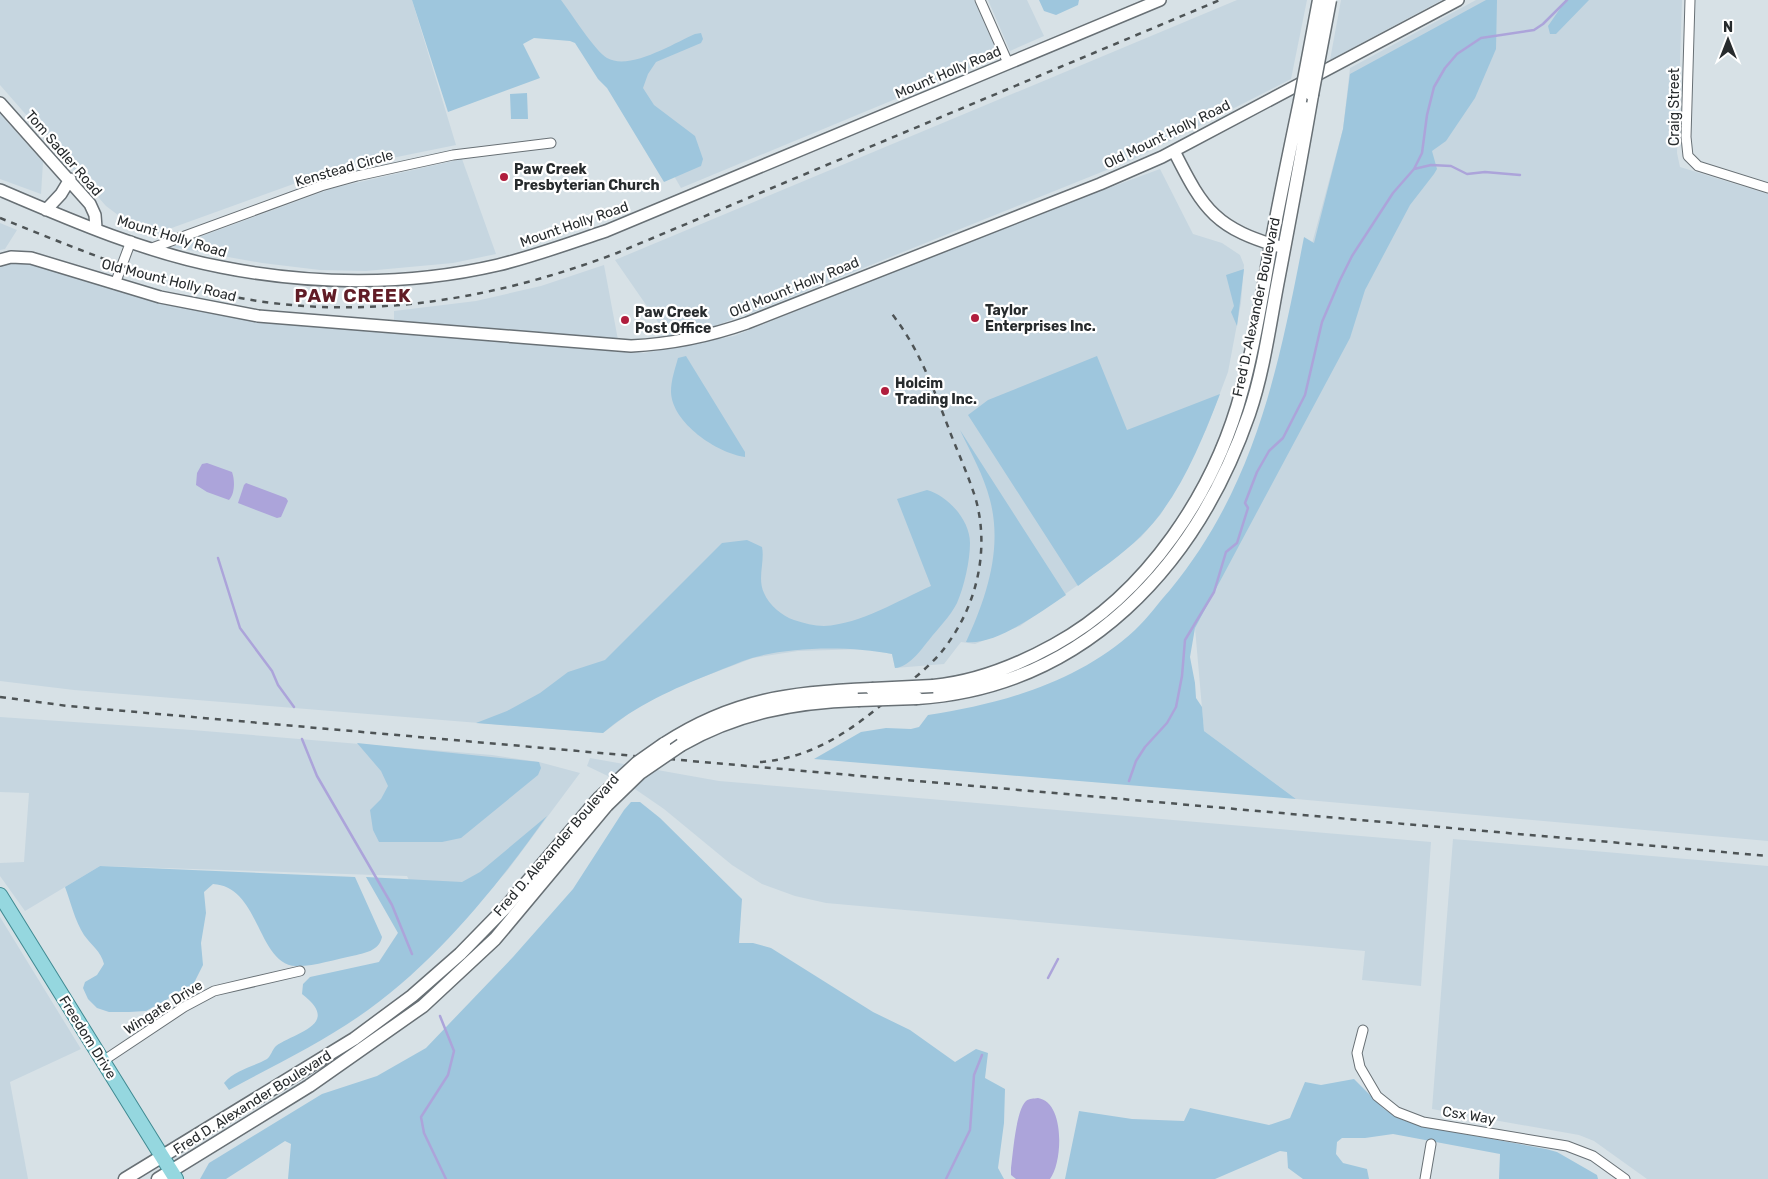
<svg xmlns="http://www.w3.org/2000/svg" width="1768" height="1179" viewBox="0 0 1768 1179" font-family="Rubik,sans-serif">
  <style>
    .built { fill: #c6d6e0 }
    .green { fill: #9ec6dd }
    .water { fill: #aca4da }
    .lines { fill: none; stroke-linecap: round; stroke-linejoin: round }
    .stream { stroke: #aca4da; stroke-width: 2.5 }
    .minor-casing { stroke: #687075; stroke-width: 11 }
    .tertiary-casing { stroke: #687075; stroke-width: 14 }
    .secondary-casing { stroke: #687075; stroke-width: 15 }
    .primary-casing { stroke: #408a92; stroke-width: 16 }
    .minor { stroke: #fff; stroke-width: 9 }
    .tertiary { stroke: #fff; stroke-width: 11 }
    .secondary { stroke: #fff; stroke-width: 12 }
    .primary { stroke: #95d7df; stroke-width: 14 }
    .rail { stroke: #4e5456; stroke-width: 2.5; stroke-dasharray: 6 6; stroke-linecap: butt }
    .secondary-bridge-casing { stroke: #687075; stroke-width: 15; stroke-linecap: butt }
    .secondary-bridge { stroke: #fff; stroke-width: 12 }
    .poi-dot { fill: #b01d3d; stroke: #fff; stroke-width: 2 }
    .labels { text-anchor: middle; stroke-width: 4.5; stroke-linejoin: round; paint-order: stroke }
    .street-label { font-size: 14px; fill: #272b2d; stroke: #fff }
    .poi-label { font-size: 14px; font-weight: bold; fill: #272b2d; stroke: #fff; text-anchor: start }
    .district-label { font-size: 19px; font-weight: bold; letter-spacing: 1px; fill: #611c26; stroke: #fff }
  </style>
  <rect width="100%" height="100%" fill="#d7e1e6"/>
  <!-- built -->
  <path class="built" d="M 0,0 L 412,0 L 456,145 L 392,158 L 299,182 L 155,234 L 122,218 L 106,206 L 0,85 Z
    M 557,0 L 974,0 L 999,56 L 681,188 L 619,81 Z
    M 988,0 L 1027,0 L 1044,36 L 1010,51 Z
    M 1237,0 L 1307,0 L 1291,79 L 1134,159 L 759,310 L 695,333 L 669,338 L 615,260 Z
    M 1341,0 L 1442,0 L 1330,60 Z
    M 1476,0 L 1682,0 L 1677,153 L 1680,167 L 1768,194 L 1768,841 L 1296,799 L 1204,731 L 1195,628 L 1189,607 L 1240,510 L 1343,129 L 1350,68 Z
    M 0,114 L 43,162 L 41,194 L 0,179 Z
    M 462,159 L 496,254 L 453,263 L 366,271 L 320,270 L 262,263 L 172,247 L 333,188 Z
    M 1160,169 L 1193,234 L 1222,243 L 1240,255 L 1244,265 L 1241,303 L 1228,372 L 1206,430 L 1161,514 L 1141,537 L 1109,563 L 1020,626 L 975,644 L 961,642 L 944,664 L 895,668 L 892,654 L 866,649 L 798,651 L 753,658 L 674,688 L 639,706 L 603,733 L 74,690 L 0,681 L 0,266 L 11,262 L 28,263 L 143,297 L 241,318 L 327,327 L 412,333 L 644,353 L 734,336 L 1041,213 Z
    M 0,223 L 17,230 L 5,249 L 0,250 Z
    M 604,265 L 618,340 L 394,322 L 394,311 L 476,301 L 541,286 Z
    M 0,717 L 192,730 L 492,755 L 539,762 L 580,773 L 507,871 L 455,930 L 411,974 L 351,1004 L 419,901 L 407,876 L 100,866 L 25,911 L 0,876 L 0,863 L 24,862 L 29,793 L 0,792 Z
    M 590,758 L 719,781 L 1431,842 L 1421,986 L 1362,980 L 1365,951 L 826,903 L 795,896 L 762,884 L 732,865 L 664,809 L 635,789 L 587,766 Z
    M 1453,839 L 1768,866 L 1768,1179 L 1647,1179 L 1594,1141 L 1579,1135 L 1432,1109 Z
    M 0,917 L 81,1049 L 10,1082 L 28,1179 L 0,1179 Z"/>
  <!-- green -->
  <path class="green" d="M 412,0 L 561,0 C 571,13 595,51 607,58 C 630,71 674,43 695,34 L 701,33 L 703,39 L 701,43 L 656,62 L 648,74 L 643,88 L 654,105 L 695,136 L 703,159 L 701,166 L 664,182 L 607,88 L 598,79 L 575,43 L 570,41 L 534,38 L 523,44 L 540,78 L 448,112 Z
    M 1039,0 L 1079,0 L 1078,5 L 1056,15 L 1044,11 Z
    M 1486,0 L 1497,0 L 1496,49 L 1475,98 L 1446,141 L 1432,151 L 1437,169 L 1434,174 L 1410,205 L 1365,290 L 1350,338 L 1195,628 L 1190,657 L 1195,683 L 1196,698 L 1202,707 L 1204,731 L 1296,799 L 814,759 L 861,732 L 886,728 L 911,729 L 919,727 L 928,715 C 1001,704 1079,682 1135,630 C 1148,618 1158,603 1170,590 C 1256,485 1279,366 1304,237 L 1314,243 L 1343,129 L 1350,74 Z
    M 1566,0 L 1589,0 L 1556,34 L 1550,34 L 1548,26 Z
    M 527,93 L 528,119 L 511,119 L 510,94 Z
    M 1244,269 L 1237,326 L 1231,312 L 1234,306 L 1226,275 Z
    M 686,356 L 745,452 L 745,457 C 717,453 672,423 671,392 C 671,380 675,369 678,358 Z
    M 1097,356 L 1127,430 L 1220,394 C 1201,443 1179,499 1141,536 C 1122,555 1099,570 1078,586 L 968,415 L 988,400 Z
    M 960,430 L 1066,595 C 1042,611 995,646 966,642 C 986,599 1003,549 990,500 C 984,476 971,453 960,430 Z
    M 927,490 C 948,496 970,520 970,543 C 970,561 964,587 957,603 C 950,617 938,628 929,640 C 920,651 909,667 895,668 L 892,654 C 852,646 792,646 752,658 C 739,662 726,668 713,673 C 673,689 636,705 603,733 L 476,723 L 507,711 L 540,693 L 568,672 L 605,660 L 722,543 L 747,540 L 762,547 C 765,562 757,578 764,593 C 769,605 782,616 794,620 C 804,623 814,626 824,626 C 861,624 899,600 931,586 L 897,499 Z
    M 357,743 L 539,762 L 541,768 L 538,775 L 461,838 L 442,842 L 379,842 L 373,830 L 370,810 L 381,799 L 388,786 L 381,771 Z
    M 631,802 L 640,802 L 660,818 L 742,899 L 739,943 L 753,943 L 771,948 L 873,1012 L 910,1030 L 955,1062 L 976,1049 L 988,1053 L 985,1078 L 1005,1089 L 1004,1123 L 998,1168 L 1004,1179 L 288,1179 L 291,1144 L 285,1141 L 226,1179 L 200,1179 L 209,1163 L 322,1094 L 377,1076 L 426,1048 L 513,957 L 573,889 L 624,810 Z
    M 547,816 C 495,889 433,966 358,1017 C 319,1044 271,1067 229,1090 L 224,1083 C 235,1070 253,1067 267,1059 C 271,1056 272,1050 276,1046 C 293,1033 343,1025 302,994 L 303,984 L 310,977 L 379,962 L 398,933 L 366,877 L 462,882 L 480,872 Z
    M 100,866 L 355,877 L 382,937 C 379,951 365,953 352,956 C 337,959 311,967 296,966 C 257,964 260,886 213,884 L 204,892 L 206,913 L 201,943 L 203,965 L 193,985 L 146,1011 L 129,1012 L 109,1012 L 97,1008 L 88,999 L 83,988 L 85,982 L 97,975 L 104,964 C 101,951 91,945 84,935 C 75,921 71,903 65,887 Z
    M 1354,1079 L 1384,1109 L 1403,1120 L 1438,1129 L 1546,1149 L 1557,1152 L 1597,1175 L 1598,1179 L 1499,1179 L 1500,1154 L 1393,1134 L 1365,1138 L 1342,1138 L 1337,1142 L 1336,1154 L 1343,1163 L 1367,1169 L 1369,1179 L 1303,1179 L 1288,1168 L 1287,1152 L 1280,1151 L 1215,1179 L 1065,1179 L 1079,1111 L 1132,1119 L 1184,1121 L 1190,1108 L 1269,1125 L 1290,1118 L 1305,1082 L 1321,1085 Z"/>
  <!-- water -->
  <path class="water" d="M 207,463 L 232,472 C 235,480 235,494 229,500 L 207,492 L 196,485 L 197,473 L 202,464 Z
    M 246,483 L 286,498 L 288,501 L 281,517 L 277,518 L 238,503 L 244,485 Z
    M 1038,1098 C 1065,1102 1063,1162 1050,1179 L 1016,1179 L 1011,1175 L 1011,1168 C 1013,1153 1016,1110 1026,1101 C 1030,1098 1033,1099 1038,1098 Z"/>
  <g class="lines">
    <!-- stream -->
    <path class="stream" d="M 1414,169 L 1431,165 L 1451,166 L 1467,174 L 1485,172 L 1520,175
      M 218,558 L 240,628 L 272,671 L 278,685 L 294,707
      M 302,739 L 317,776 L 392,905 L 412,954
      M 1129,781 L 1136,761 L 1145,747 L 1167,723 L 1176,707 L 1182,676 L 1185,640 L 1214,592 L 1226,552 L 1237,543 L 1248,508 L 1245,503 L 1257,472 L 1269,451 L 1283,438 L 1305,395 L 1322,322 L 1340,280 L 1352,256 L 1393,193 L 1414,169 L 1422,153 L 1427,115 L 1434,87 L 1445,68 L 1457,54 L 1481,38 L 1534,30 L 1543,24 L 1567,0
      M 1048,978 L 1058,959
      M 440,1016 L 454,1051 L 448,1075 L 421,1117 L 424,1133 L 446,1179
      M 946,1179 L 970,1130 L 974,1075 L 982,1055"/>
    <defs>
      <path id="minor" d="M 980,0 L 1008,63
        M 1690,0 L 1686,137 L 1688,156 L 1698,166 L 1768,188
        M 152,248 L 321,186 L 357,176 L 453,155 L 551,143
        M 115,284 L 131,241
        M 1363,1030 L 1357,1053 L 1360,1067 L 1377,1096 L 1397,1112 L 1423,1122 L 1567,1146 L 1593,1156 L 1625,1179
        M 103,1061 L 184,1007 L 214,991 L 300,971
        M 1425,1179 L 1431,1144"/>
      <path id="tertiary" d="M 0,103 L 90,204 L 95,215 L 96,228
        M 1174,151 C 1204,211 1216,229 1284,248
        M 0,190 C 70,220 146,253 221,267 C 311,285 408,286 498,265 C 535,256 570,243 606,231 L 1160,0
        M 46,210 L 61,194 L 70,179
        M 0,260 L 11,257 L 31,258 L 160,297 L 258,316 L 631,346 C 671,344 710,336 747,323 L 1100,184 L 1162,157 L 1458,0"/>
      <path id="secondary" d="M 933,686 C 975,682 1016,666 1054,645 C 1147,594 1215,492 1242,390 C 1255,343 1262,294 1271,245 C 1280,197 1290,149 1300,101
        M 917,698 C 1084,687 1196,566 1249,414 C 1263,373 1269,329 1277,286 C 1289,223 1301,159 1312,95
        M 664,744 C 733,699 793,692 872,689
        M 681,745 C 737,713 794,702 858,700
        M 125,1179 L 354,1039 L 412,996 L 460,954 L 504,909 L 598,799
        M 158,1179 L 309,1086 L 423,1006 L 495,939 L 607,805"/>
      <path id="primary" d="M 0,895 L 176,1179"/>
    </defs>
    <!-- minor casing -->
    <use href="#minor" class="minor-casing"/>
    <!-- tertiary casing -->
    <use href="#tertiary" class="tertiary-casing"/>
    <!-- secondary casing -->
    <use href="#secondary" class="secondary-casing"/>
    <!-- primary casing -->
    <use href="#primary" class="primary-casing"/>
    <!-- minor -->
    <use href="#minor" class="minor"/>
    <!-- tertiary -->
    <use href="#tertiary" class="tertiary"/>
    <!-- secondary -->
    <use href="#secondary" class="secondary"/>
    <!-- primary -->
    <use href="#primary" class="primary"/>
    <!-- rail -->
    <path class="rail" d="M 0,218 C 68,245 136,274 207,291 C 346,325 485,303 617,253 L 1220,0
      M 0,697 L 68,706 L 1768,856
      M 760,762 C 811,758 848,733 886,701 C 905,685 928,669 943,650 C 976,608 990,552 976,500 C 969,477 959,455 950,432 C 934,390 920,350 892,314"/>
    <defs>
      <path id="secondary-bridge" d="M 1312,95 L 1330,0
        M 1300,101 L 1319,0
        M 872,689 L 933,686
        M 858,700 L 917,698
        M 598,799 L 637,763 L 664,744
        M 607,805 L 640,773 L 681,745"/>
    </defs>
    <!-- secondary-bridge casing -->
    <use href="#secondary-bridge" class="secondary-bridge-casing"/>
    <!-- secondary-bridge -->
    <use href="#secondary-bridge" class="secondary-bridge"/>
  </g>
  <!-- markers -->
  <g class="poi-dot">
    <circle cx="504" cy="177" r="5"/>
    <circle cx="975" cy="318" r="5"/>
    <circle cx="625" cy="320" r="5"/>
    <circle cx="885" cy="391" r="5"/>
  </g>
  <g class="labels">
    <!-- street labels -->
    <g class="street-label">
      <text transform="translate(948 72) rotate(-23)" y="5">Mount Holly Road</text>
      <text transform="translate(1674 107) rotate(-90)" y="5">Craig Street</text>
      <text transform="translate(1167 134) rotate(-26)" y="5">Old Mount Holly Road</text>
      <text transform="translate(64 153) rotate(49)" y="5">Tom Sadler Road</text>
      <text transform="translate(344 168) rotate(-16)" y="5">Kenstead Circle</text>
      <text transform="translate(574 224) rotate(-19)" y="5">Mount Holly Road</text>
      <text transform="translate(172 236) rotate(17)" y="5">Mount Holly Road</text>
      <text transform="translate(169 280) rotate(14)" y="5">Old Mount Holly Road</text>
      <text transform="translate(794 287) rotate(-22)" y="5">Old Mount Holly Road</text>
      <text transform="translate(1256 307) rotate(-78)" y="5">Fred D. Alexander Boulevard</text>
      <text transform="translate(556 845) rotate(-49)" y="5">Fred D. Alexander Boulevard</text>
      <text transform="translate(163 1007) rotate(-32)" y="5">Wingate Drive</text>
      <text transform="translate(88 1037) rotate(58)" y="5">Freedom Drive</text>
      <text transform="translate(252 1102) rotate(-32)" y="5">Fred D. Alexander Boulevard</text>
      <text transform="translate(1469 1115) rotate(9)" y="5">Csx Way</text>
    </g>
    <!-- poi labels -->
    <g class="poi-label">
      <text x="514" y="174">Paw Creek<tspan x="514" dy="16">Presbyterian Church</tspan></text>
      <text x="985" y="315">Taylor<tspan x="985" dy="16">Enterprises Inc.</tspan></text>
      <text x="635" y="317">Paw Creek<tspan x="635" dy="16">Post Office</tspan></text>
      <text x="895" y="388">Holcim<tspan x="895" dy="16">Trading Inc.</tspan></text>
    </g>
    <!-- district labels -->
    <g class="district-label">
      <text x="353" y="302">PAW CREEK</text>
    </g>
  </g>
  <!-- north arrow -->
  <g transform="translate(1728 40)" stroke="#ffffff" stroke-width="4" paint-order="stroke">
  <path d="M0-4L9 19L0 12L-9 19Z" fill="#272b2d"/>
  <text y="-8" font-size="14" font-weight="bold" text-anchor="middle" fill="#272b2d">N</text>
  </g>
</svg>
